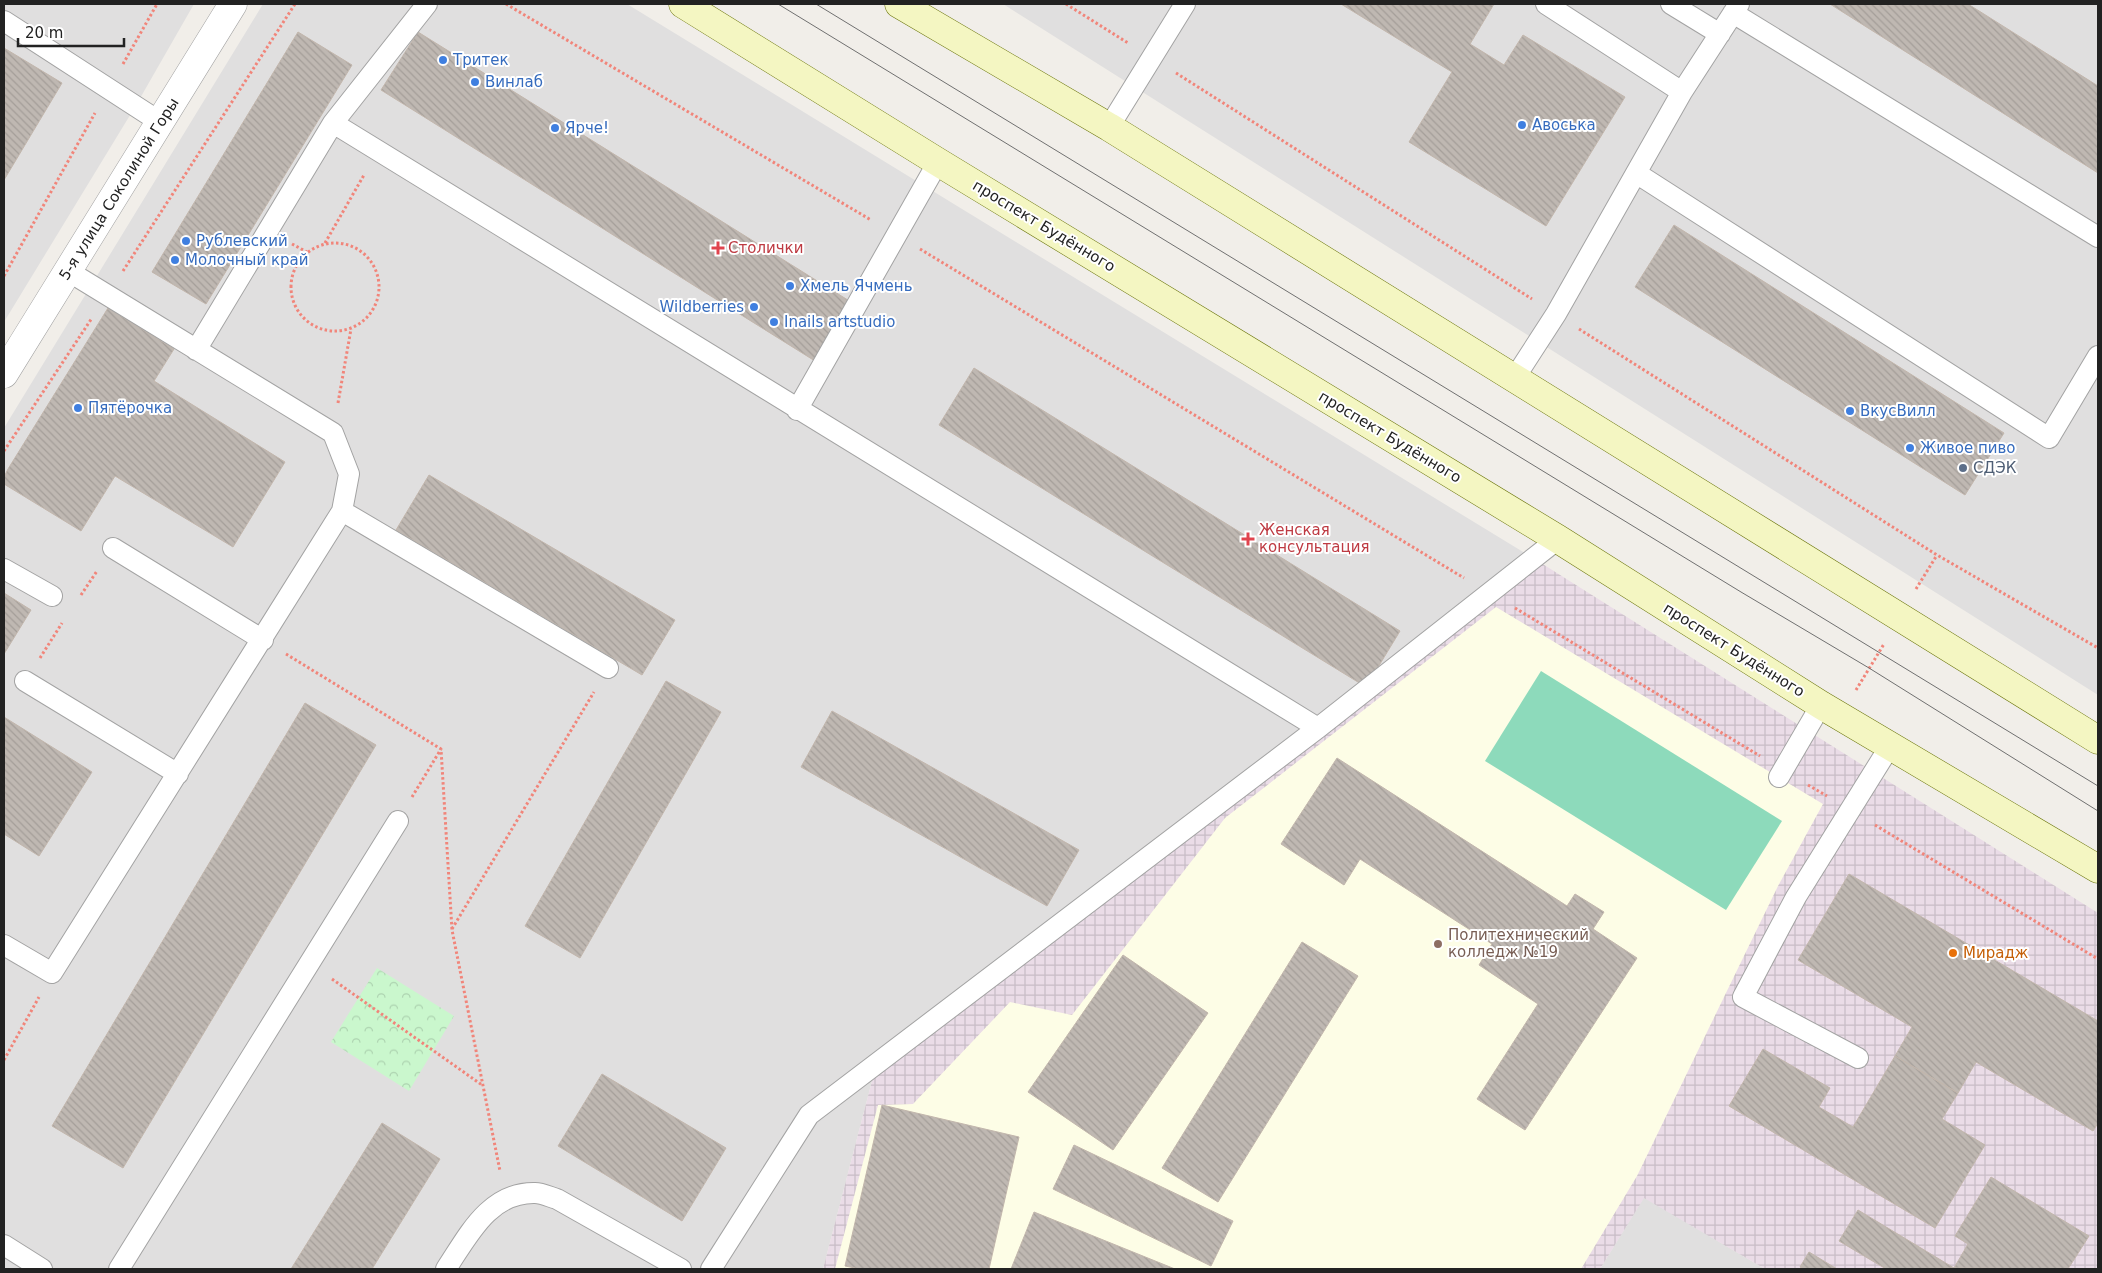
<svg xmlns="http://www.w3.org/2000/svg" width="2102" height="1273" viewBox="0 0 2102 1273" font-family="'DejaVu Sans',sans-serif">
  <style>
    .residential { fill: #e0dfdf }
    .industrial { fill: url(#industrial-grid) }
    .education { fill: #fdfde6 }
    .park { fill: url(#park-crowns) }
    .pitch { fill: #8ddabb }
    .building { fill: url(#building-back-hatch); stroke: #c2b6ac }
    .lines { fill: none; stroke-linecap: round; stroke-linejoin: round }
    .service-casing { stroke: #a3a3a3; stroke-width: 22 }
    .minor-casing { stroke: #a3a3a3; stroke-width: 29 }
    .secondary-casing { stroke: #6b750c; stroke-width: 29 }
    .path { stroke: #f1857a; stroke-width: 3; stroke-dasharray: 2.5 2.5; stroke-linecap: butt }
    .service { stroke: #fff; stroke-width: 20 }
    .minor { stroke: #fff; stroke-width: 28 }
    .secondary { stroke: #f4f6c2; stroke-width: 28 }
    .tram { stroke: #707070; stroke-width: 1 }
    .shop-dot { fill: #3f7fe0; stroke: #fff; stroke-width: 2 }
    .health-dot { fill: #e0444e; stroke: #fff; stroke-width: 2 }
    .service-dot { fill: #5c6f8a; stroke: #fff; stroke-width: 2 }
    .education-dot { fill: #8d6e63; stroke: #fff; stroke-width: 2 }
    .food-dot { fill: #e8710a; stroke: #fff; stroke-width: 2 }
    .labels { text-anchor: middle; stroke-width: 4; stroke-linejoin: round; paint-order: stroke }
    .shop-label { font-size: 15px; fill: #366cbe; stroke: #fff; text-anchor: start }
    .street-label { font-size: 15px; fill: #222; stroke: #fff }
    .health-label { font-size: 15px; fill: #be3a42; stroke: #fff; text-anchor: start }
    .service-label { font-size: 15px; fill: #4e5e75; stroke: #fff; text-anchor: start }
    .education-label { font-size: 15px; fill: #785e54; stroke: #fff; text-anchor: start }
    .food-label { font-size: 15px; fill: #c56008; stroke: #fff; text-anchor: start }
  </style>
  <defs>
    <pattern id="industrial-grid" width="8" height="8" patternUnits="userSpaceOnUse" patternTransform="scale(1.25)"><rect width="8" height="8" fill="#eadce7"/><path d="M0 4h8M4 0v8" fill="none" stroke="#c8bcc6"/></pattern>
    <pattern id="park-crowns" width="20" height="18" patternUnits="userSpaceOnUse" patternTransform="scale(1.25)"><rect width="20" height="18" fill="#caf7cd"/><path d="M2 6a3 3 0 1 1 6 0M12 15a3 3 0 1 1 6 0" fill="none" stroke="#add3b0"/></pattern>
    <pattern id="building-back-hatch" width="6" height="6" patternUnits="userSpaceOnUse" patternTransform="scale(1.25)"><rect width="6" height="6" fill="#bfb8b2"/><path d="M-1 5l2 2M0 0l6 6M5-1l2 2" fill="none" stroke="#a49e99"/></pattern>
  </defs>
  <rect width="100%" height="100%" fill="#f1eee9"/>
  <!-- residential -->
  <path class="residential" d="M 4,4 L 194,4 L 135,107 L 4,322 Z
    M 263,4 L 627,4 L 1541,563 L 873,1077 L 823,1269 L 4,1269 L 4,428 Z
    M 1003,4 L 2098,4 L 2098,695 Z
    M 1644,1197 L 1765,1269 L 1600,1269 Z"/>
  <!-- industrial -->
  <path class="industrial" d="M 1541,563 L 2098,913 L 2098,1269 L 1765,1269 L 1644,1198 L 1600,1269 L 823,1269 L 873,1077 Z"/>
  <!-- education -->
  <path class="education" d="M 1496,607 L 1823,804 L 1778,886 L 1637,1176 L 1581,1269 L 835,1269 L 878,1105 L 913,1104 L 1010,1002 L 1072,1015 L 1225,818 Z"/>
  <!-- park -->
  <path class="park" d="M 377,968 L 454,1016 L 409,1091 L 331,1042 Z"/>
  <!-- pitch -->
  <path class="pitch" d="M 1541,671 L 1782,821 L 1726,910 L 1485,761 Z"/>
  <!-- building -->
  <path class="building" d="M 1341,4 L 1494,4 L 1470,44 L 1504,65 L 1523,35 L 1625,97 L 1546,226 L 1409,142 L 1452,72 Z
    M 1830,4 L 1968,4 L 2098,86 L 2098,173 Z
    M 298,32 L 352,65 L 206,304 L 152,272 Z
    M 418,32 L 851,302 L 815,361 L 381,90 Z
    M 4,48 L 62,83 L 4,180 Z
    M 1674,225 L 2004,433 L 1965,495 L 1635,287 Z
    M 108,308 L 174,349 L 154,381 L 285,462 L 233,547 L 115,476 L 81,531 L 4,484 L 4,477 L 8,469 Z
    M 974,368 L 1400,631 L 1366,687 L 939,425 Z
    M 429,475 L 675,620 L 642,675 L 396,530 Z
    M 4,593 L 31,610 L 4,654 Z
    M 666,681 L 721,712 L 580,958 L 525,926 Z
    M 305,703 L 376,745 L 123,1168 L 52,1126 Z
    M 832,711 L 1079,850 L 1047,906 L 801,767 Z
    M 4,717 L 92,772 L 39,856 L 4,834 Z
    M 1337,758 L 1567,906 L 1575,894 L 1604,912 L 1593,929 L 1637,958 L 1525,1130 L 1477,1099 L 1538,1004 L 1479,965 L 1492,944 L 1360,859 L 1344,885 L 1281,844 Z
    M 1849,874 L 2098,1021 L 2098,1123 L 2093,1131 L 1976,1062 L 1958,1093 L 1895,1056 L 1912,1027 L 1798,960 Z
    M 1302,942 L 1358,976 L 1218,1202 L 1162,1168 Z
    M 1123,955 L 1208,1013 L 1113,1150 L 1028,1092 Z
    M 1763,1049 L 1830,1088 L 1819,1107 L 1853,1127 L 1895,1056 L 1958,1093 L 1942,1119 L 1985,1145 L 1935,1228 L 1729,1106 Z
    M 602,1074 L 726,1148 L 682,1221 L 558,1146 Z
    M 882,1105 L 1019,1137 L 989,1269 L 860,1269 L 845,1266 Z
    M 382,1123 L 440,1159 L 372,1269 L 291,1269 Z
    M 1074,1145 L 1233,1221 L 1211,1266 L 1053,1189 Z
    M 1991,1177 L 2089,1236 L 2068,1269 L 1954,1268 L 1968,1244 L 1955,1236 Z
    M 1858,1210 L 1954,1268 L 1886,1269 L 1839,1241 Z
    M 1034,1212 L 1175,1269 L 1011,1269 Z
    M 1809,1252 L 1837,1269 L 1804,1269 L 1800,1267 Z"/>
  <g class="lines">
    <defs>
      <path id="service" d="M 1546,4 L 1682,92
        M 1671,4 L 1720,34
        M 1733,13 L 2098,237
        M 4,21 L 160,122
        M 333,123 L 1318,728
        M 1109,127 L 1185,4
        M 1636,173 L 2049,438 L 2098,356
        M 196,350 L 333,123 L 427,4
        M 1514,379 L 1556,314 L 1682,92 L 1739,4
        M 797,410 L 938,162
        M 342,511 L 608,668
        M 113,548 L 263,640
        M 4,569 L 52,596
        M 25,681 L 178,774
        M 1779,777 L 1821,705
        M 4,945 L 52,973 L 342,511 L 349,474 L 333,433 L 68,271
        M 1858,1058 L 1743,997 L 1796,897 L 1890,746
        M 4,1245 L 42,1269
        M 119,1269 L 398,821
        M 446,1269 C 468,1236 489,1192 535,1193 C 542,1193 550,1197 557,1199 L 681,1269
        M 711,1269 L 809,1115 L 1318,728 L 1558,539"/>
      <path id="minor" d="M 4,374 L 233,4"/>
      <path id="secondary" d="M 683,4 L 938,162 L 1558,539 L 1821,705 L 2098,869
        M 899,4 L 1109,127 L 2098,740"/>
    </defs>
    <!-- service casing -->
    <use href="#service" class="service-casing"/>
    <!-- minor casing -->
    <use href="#minor" class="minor-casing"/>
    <!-- secondary casing -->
    <use href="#secondary" class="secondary-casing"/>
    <!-- path -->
    <path class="path" d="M 506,4 L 871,220
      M 1066,4 L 1128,43
      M 123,64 L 157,4
      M 1176,73 L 1532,299
      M291 287a44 44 0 1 1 88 0a44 44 0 1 1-88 0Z
      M 325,243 L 364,175
      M 292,244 L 307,252
      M 920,249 L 1464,578
      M 123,271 L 295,4
      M 4,276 L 95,113
      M 1579,329 L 1937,555 L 2098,648
      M 338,403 L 351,329
      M 4,451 L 92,318
      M 1916,589 L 1937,555
      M 81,595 L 97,571
      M 1515,608 L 1760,756
      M 286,654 L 441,749 L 452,930 L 500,1171
      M 40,658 L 62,623
      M 1856,690 L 1884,644
      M 1808,785 L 1827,796
      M 412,797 L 441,749
      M 1875,825 L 2098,959
      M 452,929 L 594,692
      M 332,979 L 482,1085
      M 4,1060 L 39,997"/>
    <!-- service -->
    <use href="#service" class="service"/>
    <!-- minor -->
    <use href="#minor" class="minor"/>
    <!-- secondary -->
    <use href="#secondary" class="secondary"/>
    <!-- tram -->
    <path class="tram" d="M 778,4 L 1741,592 L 1869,668 L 2098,811
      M 816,4 L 2098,786"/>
  </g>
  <!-- markers -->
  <g class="shop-dot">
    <circle cx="443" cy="60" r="5"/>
    <circle cx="475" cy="82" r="5"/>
    <circle cx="1522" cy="125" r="5"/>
    <circle cx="555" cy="128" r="5"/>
    <circle cx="186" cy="241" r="5"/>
    <circle cx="175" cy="260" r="5"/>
    <circle cx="790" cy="286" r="5"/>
    <circle cx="754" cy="307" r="5"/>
    <circle cx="774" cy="322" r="5"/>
    <circle cx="78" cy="408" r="5"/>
    <circle cx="1850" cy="411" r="5"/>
    <circle cx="1910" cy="448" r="5"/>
  </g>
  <g class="health-dot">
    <path d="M715.5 240.5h5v5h5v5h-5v5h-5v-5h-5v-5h5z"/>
    <path d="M1245.5 531.5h5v5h5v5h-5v5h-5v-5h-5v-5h5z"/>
  </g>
  <circle class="service-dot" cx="1963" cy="468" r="5"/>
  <circle class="education-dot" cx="1438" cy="944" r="5"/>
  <circle class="food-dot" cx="1953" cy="953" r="5"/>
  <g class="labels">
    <!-- shop labels -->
    <g class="shop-label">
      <text x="453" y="65">Тритек</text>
      <text x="485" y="87">Винлаб</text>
      <text x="1532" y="130">Авоська</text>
      <text x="565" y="133">Ярче!</text>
      <text x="196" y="246">Рублевский</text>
      <text x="185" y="265">Молочный край</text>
      <text x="800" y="291">Хмель Ячмень</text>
      <text x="744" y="312" text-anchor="end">Wildberries</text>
      <text x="784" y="327">Inails artstudio</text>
      <text x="88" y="413">Пятёрочка</text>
      <text x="1860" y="416">ВкусВилл</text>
      <text x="1920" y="453">Живое пиво</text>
    </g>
    <!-- street labels -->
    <g class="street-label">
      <text transform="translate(119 189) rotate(-58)" y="5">5-я улица Соколиной Горы</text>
      <text transform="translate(1044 226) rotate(31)" y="5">проспект Будённого</text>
      <text transform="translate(1390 437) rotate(31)" y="5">проспект Будённого</text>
      <text transform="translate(1734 650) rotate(32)" y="5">проспект Будённого</text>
    </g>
    <!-- health labels -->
    <g class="health-label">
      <text x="728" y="253">Столички</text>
      <text x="1259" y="535">Женская<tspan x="1259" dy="17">консультация</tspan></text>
    </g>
    <!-- service labels -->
    <g class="service-label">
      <text x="1973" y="473">СДЭК</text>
    </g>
    <!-- education labels -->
    <g class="education-label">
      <text x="1448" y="940">Политехнический<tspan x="1448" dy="17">колледж №19</tspan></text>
    </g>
    <!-- food labels -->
    <g class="food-label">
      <text x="1963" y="958">Мирадж</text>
    </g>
  </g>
  <!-- border -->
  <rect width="2102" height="1273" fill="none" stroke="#222222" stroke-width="10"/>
  <!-- scale -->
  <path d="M18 38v8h106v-8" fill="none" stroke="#222222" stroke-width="2.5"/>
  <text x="25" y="38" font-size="15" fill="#222222" stroke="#ffffff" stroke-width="4" paint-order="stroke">20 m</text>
</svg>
